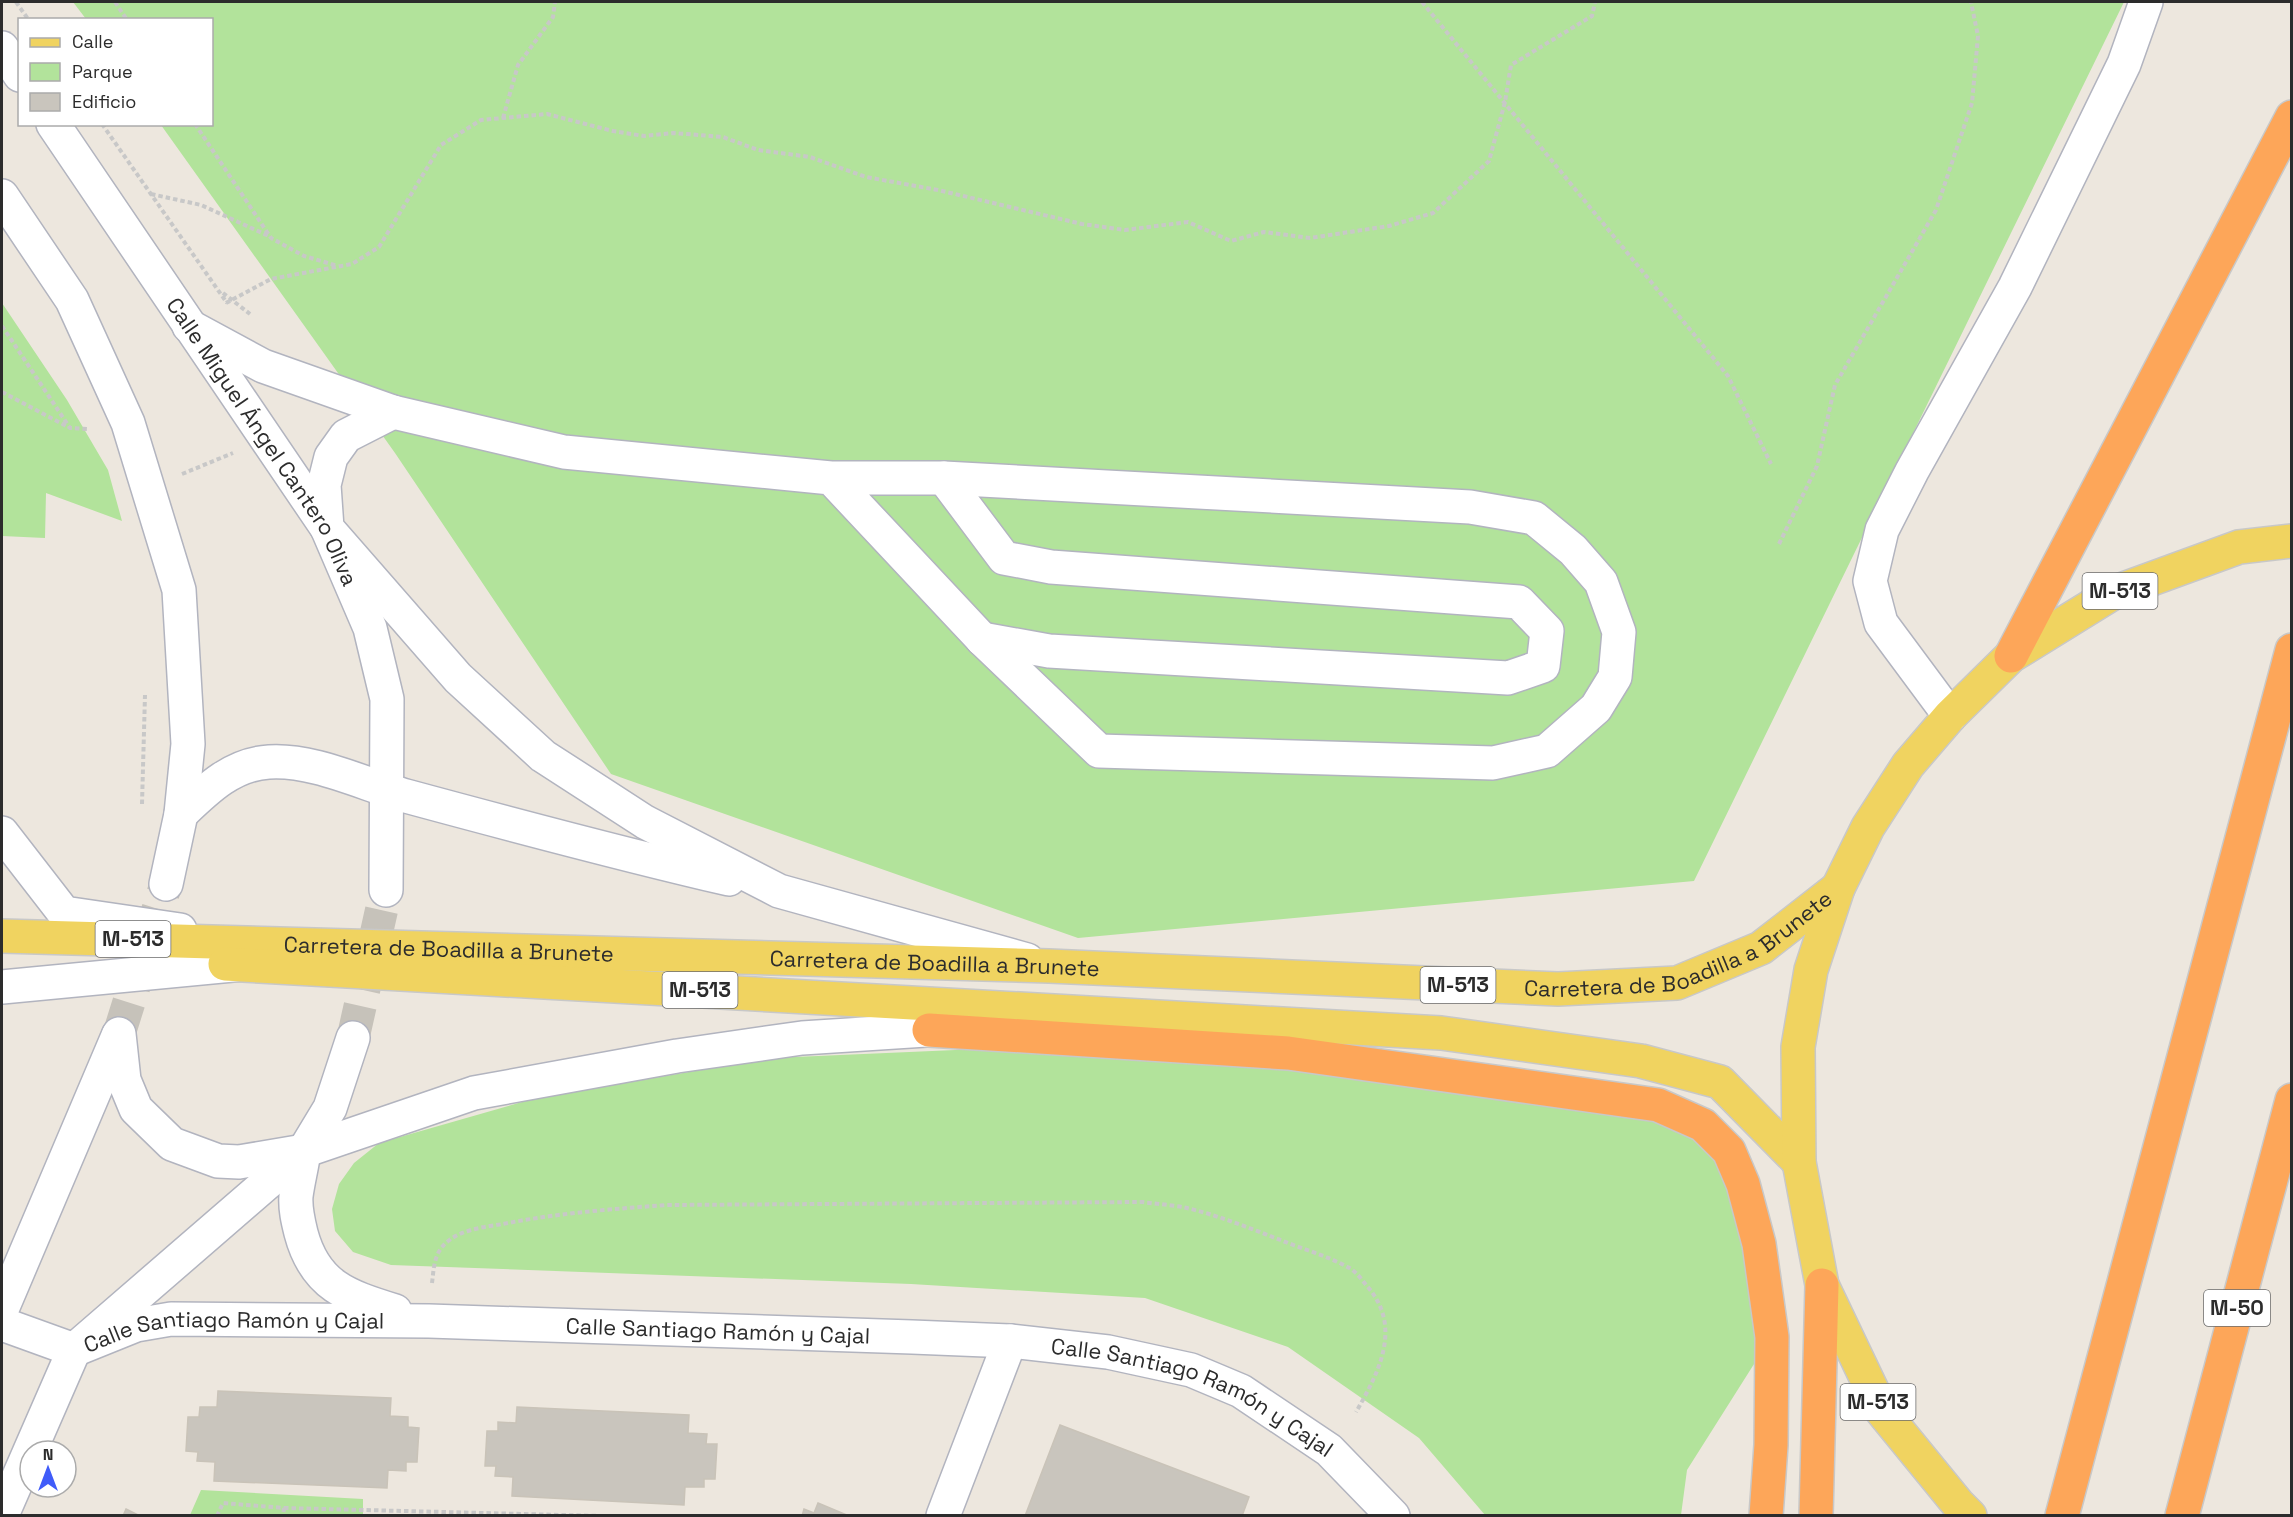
<svg xmlns="http://www.w3.org/2000/svg" width="2293" height="1517" viewBox="0 0 2293 1517" font-family="'Space Grotesk',sans-serif">
  <style>
    .green { fill: #b2e39b }
    .building { fill: #c9c5bd; stroke: #c9c3b8; stroke-width: 1.5 }
    .lines { fill: none; stroke-linecap: round; stroke-linejoin: round }
    .minor-tunnel { stroke: #c6c2ba; stroke-width: 33; stroke-dasharray: 33 16; stroke-linecap: butt }
    .minor-casing { stroke: #b2b4bf; stroke-width: 36 }
    .major-casing { stroke: #c8c8c8; stroke-width: 36 }
    .highway-casing { stroke: #c8c8c8; stroke-width: 36 }
    .path { stroke: #c8c8c8; stroke-width: 4; stroke-dasharray: 4.5 3; stroke-linecap: butt }
    .minor { stroke: #fff; stroke-width: 33 }
    .major { stroke: #f0d360; stroke-width: 33 }
    .highway { stroke: #fda659; stroke-width: 33 }
    .labels { text-anchor: middle; stroke-width: 5; stroke-linejoin: round; paint-order: stroke }
    .shield { fill: #fff; stroke: #6b6b6b; stroke-width: 1.5 }
    .shield-label { font-size: 21px; font-weight: bold; fill: #2c2c2c }
    .street-label { font-size: 22px; fill: #2c2c2c; stroke: #fff }
  </style>
  <rect width="100%" height="100%" fill="#ede7de"/>
  <!-- green -->
  <path class="green" d="M 73,2 L 2124,2 L 1694,881 L 1078,938 L 611,774 L 395,453 L 161,125 L 212,124 L 212,20 L 86,19 Z
    M 2,303 L 67,400 L 108,470 L 122,521 L 46,493 L 45,538 L 2,536 Z
    M 1072,1045 L 1645,1109 L 1711,1148 L 1725,1183 L 1753,1274 L 1761,1353 L 1687,1470 L 1681,1515 L 1485,1515 L 1419,1438 L 1288,1347 L 1145,1298 L 911,1284 L 391,1265 L 353,1252 L 335,1231 L 332,1209 L 339,1184 L 354,1163 L 379,1143 L 536,1098 L 772,1058 Z
    M 201,1490 L 363,1499 L 363,1515 L 190,1515 Z"/>
  <!-- building -->
  <path class="building" d="M 218,1391 L 391,1398 L 390,1416 L 408,1417 L 408,1427 L 419,1428 L 417,1462 L 406,1462 L 406,1471 L 388,1470 L 387,1488 L 214,1481 L 215,1462 L 197,1461 L 198,1452 L 186,1451 L 188,1417 L 199,1417 L 200,1407 L 217,1407 Z
    M 517,1407 L 689,1415 L 688,1433 L 707,1434 L 706,1444 L 717,1444 L 715,1479 L 704,1479 L 704,1487 L 685,1487 L 684,1505 L 512,1496 L 513,1477 L 495,1476 L 496,1466 L 485,1466 L 487,1431 L 498,1431 L 498,1422 L 516,1423 Z
    M 1060,1425 L 1249,1497 L 1242,1516 L 1025,1516 Z
    M 818,1503 L 849,1516 L 802,1516 L 804,1509 L 814,1513 Z
    M 126,1509 L 140,1516 L 123,1516 Z"/>
  <g class="lines">
    <!-- minor-tunnel -->
    <path class="minor-tunnel" d="M 119,1034 L 166,884
      M 353,1038 L 386,890"/>
    <defs>
      <g id="minor">
        <path d="M 2,48 L 20,75"/>
        <path id="s1" d="M 53,124 L 327,528 L 370,628 L 387,699 L 386,890"/>
        <path d="M 2,196 L 72,300 L 128,423 L 179,590 L 188,744 L 181,814 L 166,884"/>
        <path d="M 189,326 L 263,366 L 393,412 L 564,452 L 831,478 L 944,478 L 1470,507 L 1534,518 L 1573,550 L 1601,582 L 1619,632 L 1615,677 L 1596,708 L 1547,751 L 1493,763 L 1099,751 L 982,639 L 831,478"/>
        <path d="M 393,412 L 346,436 L 331,457 L 324,485 L 327,528 L 458,678 L 543,756 L 645,822 L 779,891 L 1027,960"/>
        <path d="M 944,478 L 1004,558 L 1051,567 L 1519,602 L 1547,631 L 1543,666 L 1508,678 L 1049,651 L 982,639"/>
        <path d="M 1950,716 L 1881,623 L 1870,581 L 1882,530 L 1912,471 L 2015,287 L 2124,64 L 2146,2"/>
        <path d="M 181,814 C 206,790 232,764 269,762 C 313,759 363,784 406,796 C 513,825 621,854 729,879"/>
        <path d="M 2,833 L 64,913 L 180,930"/>
        <path d="M 2,987 L 243,964"/>
        <path d="M 119,1034 L 124,1080 L 136,1109 L 172,1144 L 218,1161 L 239,1162 L 304,1151 L 474,1093 L 677,1056 L 802,1038 L 957,1028"/>
        <path d="M 304,1151 C 302,1166 298,1181 296,1196 C 295,1209 298,1221 301,1233 C 315,1286 347,1296 395,1311"/>
        <path d="M 2,1309 L 118,1036"/>
        <path id="s2" d="M 2,1324 L 74,1350 L 136,1325 L 171,1319 L 429,1321 L 912,1337 L 1010,1341 L 1108,1352 L 1191,1370 L 1241,1391 L 1329,1450 L 1393,1516"/>
        <path d="M 2,1515 L 74,1350 L 304,1151 L 330,1108 L 353,1038"/>
        <path d="M 943,1516 L 1010,1341"/>
      </g>
      <g id="major">
        <path id="s3" d="M 2,936 L 1049,966 L 1558,989 L 1677,983 L 1761,948 L 1838,888"/>
        <path d="M 225,964 L 1441,1033 L 1641,1061 L 1720,1082 L 1799,1162"/>
        <path d="M 1970,1516 L 1958,1504 L 1882,1411 L 1822,1285 L 1799,1162 L 1798,1047 L 1811,970 L 1838,888 L 1868,827 L 1908,765 L 1950,716 L 2011,656 L 2113,593 L 2239,547 L 2292,541"/>
      </g>
      <path id="highway" d="M 2011,656 L 2292,117
        M 929,1030 L 1288,1053 L 1658,1105 L 1703,1125 L 1729,1151 L 1743,1184 L 1759,1244 L 1772,1337 L 1771,1445 L 1766,1516
        M 1816,1516 L 1822,1285
        M 2062,1516 L 2292,650
        M 2182,1516 L 2292,1100"/>
    </defs>
    <!-- minor casing -->
    <use href="#minor" class="minor-casing"/>
    <!-- major casing -->
    <use href="#major" class="major-casing"/>
    <!-- highway casing -->
    <use href="#highway" class="highway-casing"/>
    <!-- path -->
    <path class="path" d="M 16,2 L 28,19
      M 115,2 L 127,20
      M 1422,2 L 1728,376 L 1771,464
      M 503,118 L 518,65 L 553,17 L 555,2
      M 102,124 L 227,303
      M 195,124 L 271,238 L 304,256 L 338,266
      M 151,194 L 201,205 L 271,237
      M 223,293 L 250,314
      M 226,303 L 271,279 L 352,264 L 379,247 L 441,145 L 481,120 L 547,114 L 613,131 L 644,136 L 674,133 L 723,137 L 758,150 L 810,157 L 866,177 L 938,190 L 1082,224 L 1125,230 L 1188,222 L 1231,241 L 1264,232 L 1310,238 L 1389,226 L 1433,213 L 1489,161 L 1505,102 L 1511,65 L 1592,16 L 1595,2
      M 2,326 L 70,428 L 89,429
      M 2,392 L 70,428
      M 182,474 L 233,453
      M 1779,544 L 1817,466 L 1835,385 L 1936,210 L 1972,103 L 1978,36 L 1971,2
      M 142,804 L 145,695
      M 432,1283 C 434,1267 434,1253 447,1242 C 462,1229 485,1227 503,1224 C 558,1213 612,1209 667,1205 L 1142,1202 C 1157,1204 1173,1205 1187,1208 C 1220,1216 1252,1229 1283,1241 C 1305,1250 1331,1257 1351,1269 C 1357,1273 1362,1280 1367,1286 C 1403,1327 1379,1372 1356,1412
      M 284,1508 L 603,1516
      M 217,1516 L 223,1503 L 284,1508 L 283,1516"/>
    <!-- minor -->
    <use href="#minor" class="minor"/>
    <!-- major -->
    <use href="#major" class="major"/>
    <!-- highway -->
    <use href="#highway" class="highway"/>
  </g>
  <g class="labels">
    <!-- shield labels -->
    <g class="shield">
      <rect x="2082.5" y="573" width="75" height="36" rx="4.5"/>
      <rect x="95.5" y="921" width="75" height="36" rx="4.5"/>
      <rect x="1420.5" y="967" width="75" height="36" rx="4.5"/>
      <rect x="662.5" y="972" width="75" height="36" rx="4.5"/>
      <rect x="2204" y="1290" width="66" height="36" rx="4.5"/>
      <rect x="1840.5" y="1384" width="75" height="36" rx="4.5"/>
    </g>
    <g class="shield-label">
      <text x="2120" y="598">M-513</text>
      <text x="133" y="946">M-513</text>
      <text x="1458" y="992">M-513</text>
      <text x="700" y="997">M-513</text>
      <text x="2237" y="1315">M-50</text>
      <text x="1878" y="1409">M-513</text>
    </g>
    <!-- street labels -->
    <g class="street-label">
      <text dy="8" stroke="none"><textPath href="#s1" startOffset="381">Calle Miguel Ángel Cantero Oliva</textPath></text>
      <text dy="8" stroke="none"><textPath href="#s3" startOffset="1688">Carretera de Boadilla a Brunete</textPath></text>
      <text dy="8" stroke="none"><textPath href="#s3" startOffset="447">Carretera de Boadilla a Brunete</textPath></text>
      <text dy="8" stroke="none"><textPath href="#s3" startOffset="933">Carretera de Boadilla a Brunete</textPath></text>
      <text dy="8" stroke="none"><textPath href="#s2" startOffset="726">Calle Santiago Ramón y Cajal</textPath></text>
      <text dy="8" stroke="none"><textPath href="#s2" startOffset="240">Calle Santiago Ramón y Cajal</textPath></text>
      <text dy="8" stroke="none"><textPath href="#s2" startOffset="1212">Calle Santiago Ramón y Cajal</textPath></text>
    </g>
  </g>
  <!-- border -->
  <rect width="2293" height="1517" fill="none" stroke="#2c2c2c" stroke-width="6"/>
  <!-- legend -->
  <rect x="18" y="18" width="195" height="108" fill="#ffffff" stroke="#ababab" stroke-width="1.5"/>
  <rect x="30" y="38" width="30" height="9" fill="#f0d360" stroke="#ababab" stroke-width="1.5"/>
  <text x="72" y="48" font-size="18" fill="#2c2c2c">Calle</text>
  <rect x="30" y="63" width="30" height="18" fill="#b2e39b" stroke="#ababab" stroke-width="1.5"/>
  <text x="72" y="78" font-size="18" fill="#2c2c2c">Parque</text>
  <rect x="30" y="93" width="30" height="18" fill="#c9c5bd" stroke="#ababab" stroke-width="1.5"/>
  <text x="72" y="108" font-size="18" fill="#2c2c2c">Edificio</text>
  <!-- north arrow -->
  <g transform="translate(48 1469)"><circle r="28" fill="#ffffff" stroke="#ababab" stroke-width="1.5"/>
  <path d="M0-4.5L10 22L0 15L-10 22Z" fill="#405cf9"/>
  <text y="-9" font-size="16" font-weight="bold" text-anchor="middle" fill="#2c2c2c">N</text>
  </g>
</svg>
